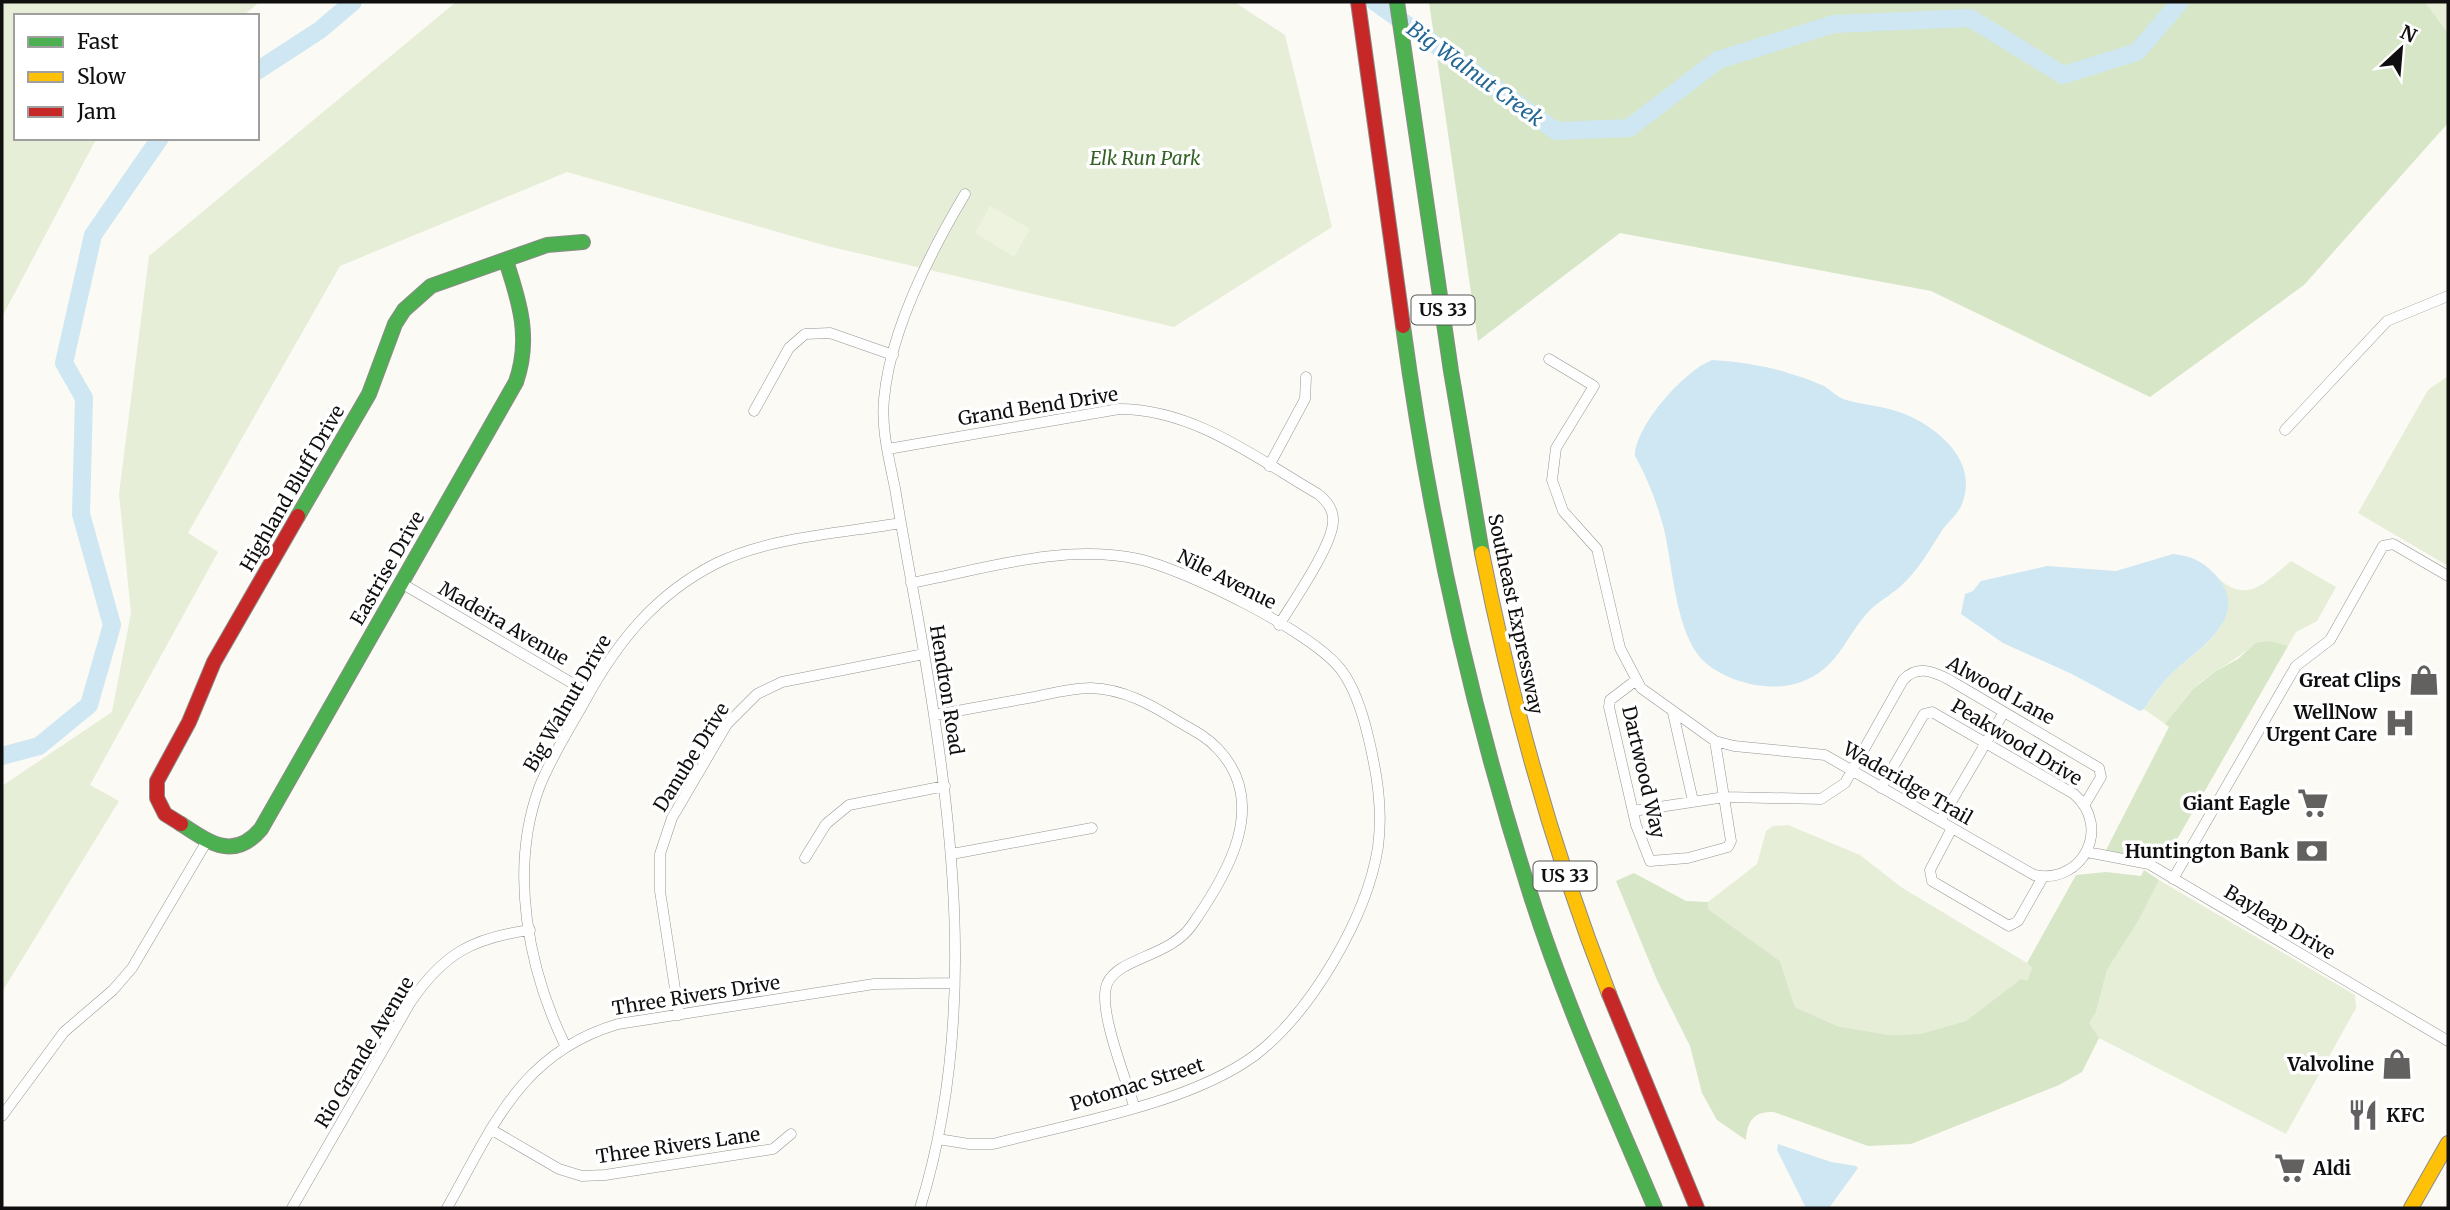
<svg xmlns="http://www.w3.org/2000/svg" width="2450" height="1210" viewBox="0 0 2450 1210" font-family="Merriweather,serif">
  <style>
    .green { fill: #e6eed7 }
    .forest { fill: #d7e6c6 }
    .pitch { fill: #eef3e0 }
    .water { fill: #cee7f2 }
    .lines { fill: none; stroke-linecap: round; stroke-linejoin: round }
    .river { stroke: #cee7f2; stroke-width: 18 }
    .street-casing { stroke: #959593; stroke-width: 11 }
    .fast-casing { stroke: #8c8b89; stroke-width: 16 }
    .slow-casing { stroke: #8c8b89; stroke-width: 16 }
    .jam-casing { stroke: #8c8b89; stroke-width: 16 }
    .street { stroke: #fefefe; stroke-width: 10 }
    .fast { stroke: #4caf50; stroke-width: 14 }
    .slow { stroke: #ffc107; stroke-width: 14 }
    .jam { stroke: #c62828; stroke-width: 14 }
    .labels { text-anchor: middle; stroke-width: 7; stroke-linejoin: round; paint-order: stroke }
    .shield { fill: #fff; stroke: #575757; stroke-width: 2 }
    .shield-label { font-size: 18px; font-weight: bold; fill: #0f0f0f }
    .park-label { font-size: 19px; font-style: italic; fill: #346125; stroke: #fff }
    .street-label { font-size: 19px; fill: #0f0f0f; stroke: #fff }
    .poi-label { font-size: 19px; font-weight: bold; fill: #0f0f0f; stroke: #fff; text-anchor: end }
    .water-label { font-size: 21px; font-style: italic; fill: #246895; stroke: #fff }
  </style>
  <rect width="100%" height="100%" fill="#fbfaf5"/>
  <!-- green -->
  <path class="green" d="M 2,2 L 259,2 L 243,16 L 16,16 L 16,138 L 99,138 L 94,143 L 2,317 Z
    M 456,2 L 1234,2 L 1285,35 L 1332,227 L 1174,327 L 827,246 L 567,172 L 340,266 L 188,533 L 218,552 L 90,785 L 119,801 L 2,992 L 2,786 L 112,712 L 131,613 L 119,494 L 149,256 Z
    M 2425,2 L 2448,2 L 2448,33 Z
    M 2448,376 L 2448,566 L 2358,513 L 2428,390 Z
    M 2291,561 L 2336,587 L 2317,621 L 2296,632 L 2288,646 L 2255,643 C 2236,661 2212,671 2193,689 C 2183,700 2175,713 2165,724 L 2144,709 C 2153,697 2161,684 2171,674 C 2199,648 2248,622 2218,578 C 2247,605 2266,582 2291,561 Z
    M 1788,825 L 1860,855 L 1901,887 L 2027,963 L 2032,968 L 2027,981 L 2020,980 L 1966,1021 L 1920,1034 L 1889,1035 L 1837,1026 L 1795,1007 L 1780,961 L 1708,909 L 1708,902 L 1757,864 L 1766,831 L 1773,826 Z
    M 2159,880 L 2355,995 L 2356,1008 L 2286,1134 L 2099,1038 L 2088,1023 L 2096,1012 L 2107,970 L 2140,918 Z"/>
  <!-- forest -->
  <path class="forest" d="M 1429,2 L 2425,2 L 2448,33 L 2448,123 L 2304,285 L 2150,397 L 1931,291 L 1620,233 L 1478,341 Z
    M 2270,641 L 2288,646 L 2164,862 L 2106,850 L 2169,727 L 2165,724 L 2193,689 L 2216,671 L 2238,659 L 2255,643 Z
    M 2144,870 L 2159,880 L 2140,918 L 2107,970 L 2096,1012 L 2089,1023 L 2099,1038 L 2082,1072 L 2059,1085 L 1911,1144 L 1868,1146 L 1774,1112 C 1754,1111 1747,1121 1746,1140 L 1717,1120 L 1702,1093 L 1690,1046 L 1657,980 L 1616,881 L 1634,873 L 1686,901 L 1708,902 L 1708,909 L 1780,961 L 1795,1007 L 1837,1026 L 1889,1035 L 1920,1034 L 1966,1021 L 2021,979 L 2027,981 L 2032,968 L 2027,963 L 2076,875 L 2106,872 L 2141,876 Z"/>
  <!-- pitch -->
  <path class="pitch" d="M 990,206 L 1030,229 L 1014,257 L 975,233 Z"/>
  <!-- water -->
  <path class="water" d="M 1712,360 C 1755,363 1783,369 1824,386 C 1831,390 1838,398 1846,400 C 1864,405 1884,406 1902,413 C 1938,427 1979,461 1962,504 C 1958,514 1949,521 1943,529 C 1931,547 1921,566 1906,581 C 1895,593 1880,600 1869,611 C 1845,637 1838,669 1801,682 C 1772,693 1729,683 1706,663 C 1676,638 1673,567 1664,529 C 1657,503 1648,479 1635,456 C 1635,426 1684,371 1712,360 Z
    M 2173,554 C 2193,556 2206,563 2219,579 C 2250,620 2195,651 2171,674 C 2161,684 2152,697 2144,709 L 2140,711 L 2072,674 L 2003,643 L 1961,614 L 1965,594 L 1973,591 L 1981,581 L 2047,566 L 2116,571 Z
    M 1778,1144 L 1831,1162 L 1856,1166 L 1858,1168 L 1829,1208 L 1806,1208 L 1777,1150 Z"/>
  <g class="lines">
    <!-- river -->
    <path class="river" d="M 1375,2 L 1556,131 L 1629,128 L 1718,60 L 1834,24 L 1970,18 L 2063,75 L 2137,52 L 2180,2
      M 257,71 L 320,30 L 353,2
      M 2,756 L 39,746 L 89,705 L 112,625 L 81,514 L 84,398 L 64,363 L 93,235 L 160,138"/>
    <defs>
      <path id="street" d="M 1549,359 L 1594,386 L 1556,448 L 1552,480 L 1563,511 L 1597,549 L 1620,648 L 1641,688 L 1715,741 L 1734,746 L 1825,755 L 2034,875 C 2083,885 2112,827 2074,794 L 1932,712 L 1924,714 L 1881,788
        M 754,411 L 789,348 L 805,334 L 830,333 L 893,355
        M 2285,430 L 2387,321 L 2448,296
        M 888,449 L 1119,409 C 1194,409 1256,458 1318,494 C 1327,501 1334,510 1333,522 C 1332,546 1293,602 1279,625
        M 1269,466 L 1305,399 L 1306,377
        M 401,583 L 589,693
        M 911,583 C 984,569 1063,543 1138,559 C 1184,569 1315,633 1342,671 C 1355,689 1363,715 1368,736 C 1377,773 1383,809 1378,847 C 1367,917 1311,1013 1254,1056 C 1188,1104 1073,1123 993,1144 L 969,1144 L 938,1139
        M 1635,681 L 1610,700 L 1609,707 L 1636,825 L 1650,861 L 1688,858 L 1728,847 L 1731,841 L 1715,741
        M 1673,713 L 1693,801
        M 935,715 C 968,709 1001,703 1034,697 C 1053,693 1072,688 1091,688 C 1124,689 1152,705 1179,722 C 1193,730 1207,737 1218,749 C 1270,804 1227,875 1192,925 C 1170,957 1117,958 1107,984 C 1097,1008 1126,1079 1134,1106
        M 1633,811 L 1725,797 L 1821,799 L 1845,783 L 1903,680 C 1917,665 1932,671 1948,679 L 2099,768 L 2101,777 L 2085,804
        M 1940,821 L 2004,712
        M 1952,828 L 1930,870 L 1932,881 L 2009,926 L 2018,921 L 2043,877
        M 2087,852 L 2149,864 L 2448,1041
        M 952,854 L 1092,828
        M 805,858 L 826,824 L 849,805 L 945,786
        M 2173,879 L 2296,666 L 2330,640 L 2383,546 L 2393,544 L 2448,576
        M 679,1015 L 660,891 L 660,854 L 672,818 L 727,724 L 757,694 L 782,682 L 924,654
        M 565,1045 C 528,969 509,870 539,788 C 551,757 570,728 586,699 C 618,641 655,595 715,564 C 768,537 843,533 901,523
        M 2,1116 L 64,1032 L 113,990 L 132,968 L 207,841
        M 492,1130 L 559,1169 L 582,1176 L 605,1175 L 773,1149 L 791,1134
        M 292,1208 L 410,1003 C 443,954 472,938 530,930
        M 447,1208 C 493,1127 520,1053 618,1024 L 874,984 L 954,983
        M 920,1208 C 980,1016 952,812 918,618 C 910,574 902,531 895,488 C 889,459 881,428 884,399 C 890,332 931,251 965,194"/>
      <path id="fast" d="M 1397,2 L 1451,371 L 1482,553
        M 1403,326 C 1429,517 1471,709 1530,893 C 1564,1001 1611,1104 1655,1208
        M 298,516 L 369,394 L 395,324 L 404,310 L 431,286 L 547,245 L 583,242
        M 181,824 C 210,843 234,861 261,829 L 516,382 C 531,339 520,303 506,261"/>
      <path id="slow" d="M 1482,553 C 1512,704 1553,851 1609,994
        M 2411,1208 L 2448,1143"/>
      <path id="jam" d="M 1358,2 L 1403,326
        M 181,824 L 165,814 L 157,798 L 157,781 L 189,722 L 214,662 L 298,516
        M 1609,994 L 1697,1208"/>
    </defs>
    <!-- street casing -->
    <use href="#street" class="street-casing"/>
    <!-- fast casing -->
    <use href="#fast" class="fast-casing"/>
    <!-- slow casing -->
    <use href="#slow" class="slow-casing"/>
    <!-- jam casing -->
    <use href="#jam" class="jam-casing"/>
    <!-- street -->
    <use href="#street" class="street"/>
    <!-- fast -->
    <use href="#fast" class="fast"/>
    <!-- slow -->
    <use href="#slow" class="slow"/>
    <!-- jam -->
    <use href="#jam" class="jam"/>
  </g>
  <!-- icons -->
  <defs>
    <symbol id="shop-bare" viewBox="-9 -9 18 18"><path d="M-5-2.5h2.3a2.7 3.5 0 0 1 5.4 0H5L5.5 6h-11ZM-1.5-2.5h3a1.5 2.3 0 0 0-3 0Z" fill="#626160" stroke="#fff" stroke-width="2.5" paint-order="stroke"/></symbol>
    <symbol id="hospital-bare" viewBox="-9 -9 18 18"><path d="M-5-5h3v3.5h4V-5h3V5h-3V1.5h-4V5h-3Z" fill="#626160" stroke="#fff" stroke-width="2.5" paint-order="stroke"/></symbol>
    <symbol id="supermarket-bare" viewBox="-9 -9 18 18"><path d="M-6-5.5h2.5l.6 2H6L4.5 2H-2.5L-4.4-4H-6ZM-1.5 3.2a1.3 1.3 0 1 0 .1 0ZM3 3.2a1.3 1.3 0 1 0 .1 0Z" fill="#626160" stroke="#fff" stroke-width="2.5" paint-order="stroke"/></symbol>
    <symbol id="bank-bare" viewBox="-9 -9 18 18"><path d="M-6-4H6V4H-6ZM0-2.3a2.3 2.3 0 1 0 0 4.6a2.3 2.3 0 1 0 0-4.6Z" fill="#626160" stroke="#fff" stroke-width="2.5" paint-order="stroke"/></symbol>
    <symbol id="restaurant-bare" viewBox="-9 -9 18 18"><path d="M-5-6h1v4h1v-4h1v4h1v-4h1v5L-1.5 .5V6h-2V.5L-5-1ZM5-6V6H3V1.5H1.5Q1.5-4 5-6Z" fill="#626160" stroke="#fff" stroke-width="2.5" paint-order="stroke"/></symbol>
  </defs>
  <g fill-rule="evenodd">
    <use href="#shop-bare" x="2402" y="658" width="44" height="44"/>
    <use href="#hospital-bare" x="2378" y="701" width="44" height="44"/>
    <use href="#supermarket-bare" x="2291" y="781" width="44" height="44"/>
    <use href="#bank-bare" x="2290" y="829" width="44" height="44"/>
    <use href="#shop-bare" x="2375" y="1042" width="44" height="44"/>
    <use href="#restaurant-bare" x="2341" y="1093" width="44" height="44"/>
    <use href="#supermarket-bare" x="2268" y="1146" width="44" height="44"/>
  </g>
  <g class="labels">
    <!-- shield labels -->
    <g class="shield">
      <rect x="1411.5" y="295.5" width="63" height="29" rx="5"/>
      <rect x="1533.5" y="861.5" width="63" height="29" rx="5"/>
    </g>
    <g class="shield-label">
      <text x="1443" y="316">US 33</text>
      <text x="1565" y="882">US 33</text>
    </g>
    <!-- park labels -->
    <g class="park-label">
      <text x="1145" y="165">Elk Run Park</text>
    </g>
    <!-- street labels -->
    <g class="street-label">
      <text transform="translate(1038 406) rotate(-9)" y="7">Grand Bend Drive</text>
      <text transform="translate(292 488) rotate(-60)" y="7">Highland Bluff Drive</text>
      <text transform="translate(387 568) rotate(-60)" y="7">Eastrise Drive</text>
      <text transform="translate(1227 579) rotate(27)" y="7">Nile Avenue</text>
      <text transform="translate(1516 614) rotate(78)" y="7">Southeast Expressway</text>
      <text transform="translate(504 623) rotate(30)" y="7">Madeira Avenue</text>
      <text transform="translate(947 690) rotate(81)" y="7">Hendron Road</text>
      <text transform="translate(2001 690) rotate(29)" y="7">Alwood Lane</text>
      <text transform="translate(567 703) rotate(-60)" y="7">Big Walnut Drive</text>
      <text transform="translate(2017 742) rotate(31)" y="7">Peakwood Drive</text>
      <text transform="translate(691 757) rotate(-58)" y="7">Danube Drive</text>
      <text transform="translate(1644 772) rotate(77)" y="7">Dartwood Way</text>
      <text transform="translate(1908 783) rotate(30)" y="7">Waderidge Trail</text>
      <text transform="translate(2280 922) rotate(31)" y="7">Bayleap Drive</text>
      <text transform="translate(696 995) rotate(-9)" y="7">Three Rivers Drive</text>
      <text transform="translate(364 1052) rotate(-59)" y="7">Rio Grande Avenue</text>
      <text transform="translate(1137 1084) rotate(-17)" y="7">Potomac Street</text>
      <text transform="translate(678 1145) rotate(-8)" y="7">Three Rivers Lane</text>
    </g>
    <!-- poi labels -->
    <g class="poi-label">
      <text x="2401" y="687">Great Clips</text>
      <text x="2377" y="719">WellNow<tspan x="2377" dy="22">Urgent Care</tspan></text>
      <text x="2290" y="810">Giant Eagle</text>
      <text x="2289" y="858">Huntington Bank</text>
      <text x="2374" y="1071">Valvoline</text>
      <text x="2386" y="1122" text-anchor="start">KFC</text>
      <text x="2313" y="1175" text-anchor="start">Aldi</text>
    </g>
    <!-- water labels -->
    <g class="water-label">
      <text transform="translate(1475 74) rotate(36)" y="7">Big Walnut Creek</text>
    </g>
  </g>
  <!-- border -->
  <rect width="2450" height="1210" fill="none" stroke="#0f0f0f" stroke-width="7"/>
  <!-- legend -->
  <rect x="14" y="14" width="245" height="126" fill="#ffffff" stroke="#9f9f9f" stroke-width="2"/>
  <rect x="28" y="37" width="35" height="10" fill="#4caf50" stroke="#9f9f9f" stroke-width="2"/>
  <text x="77" y="49" font-size="21" fill="#0f0f0f">Fast</text>
  <rect x="28" y="72" width="35" height="10" fill="#ffc107" stroke="#9f9f9f" stroke-width="2"/>
  <text x="77" y="84" font-size="21" fill="#0f0f0f">Slow</text>
  <rect x="28" y="107" width="35" height="10" fill="#c62828" stroke="#9f9f9f" stroke-width="2"/>
  <text x="77" y="119" font-size="21" fill="#0f0f0f">Jam</text>
  <!-- north arrow -->
  <g transform="translate(2401 49) rotate(26)" stroke="#ffffff" stroke-width="5" paint-order="stroke">
  <path d="M0-5L12 26L0 18L-12 26Z" fill="#0f0f0f"/>
  <text y="-10" font-size="19" font-weight="bold" text-anchor="middle" fill="#0f0f0f">N</text>
  </g>
</svg>
